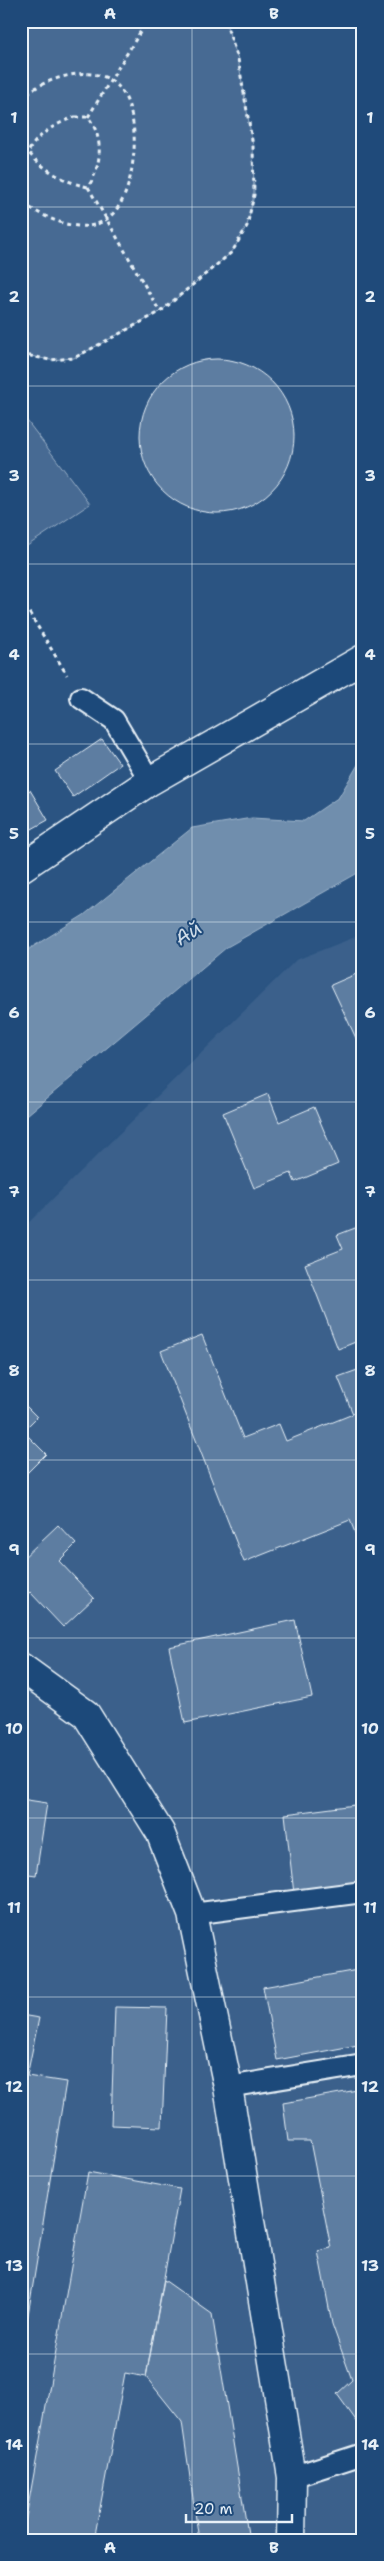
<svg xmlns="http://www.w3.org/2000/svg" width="384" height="2561" viewBox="0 0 384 2561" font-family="'Shantell Sans',sans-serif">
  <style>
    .built { fill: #3a608b }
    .green { fill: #476b93; stroke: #98aec6 }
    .water { fill: #708ead; stroke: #a0b6cb }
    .building { fill: #5d7da1; stroke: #e8f1f8 }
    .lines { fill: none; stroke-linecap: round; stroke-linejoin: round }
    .lane-casing { stroke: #e8f1f8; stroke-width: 24 }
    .street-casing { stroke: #e8f1f8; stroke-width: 31 }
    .secondary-casing { stroke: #e8f1f8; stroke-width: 31 }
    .path { stroke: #e8f1f8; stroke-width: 3; stroke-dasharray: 4 4; stroke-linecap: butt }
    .lane { stroke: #1f4a7a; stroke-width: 20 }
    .street { stroke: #1f4a7a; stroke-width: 28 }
    .secondary { stroke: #1f4a7a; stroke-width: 28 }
    .grid { fill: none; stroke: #e8f1f8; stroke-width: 1; stroke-opacity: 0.55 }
    .labels { text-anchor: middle; stroke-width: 4; stroke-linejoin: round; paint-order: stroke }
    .water-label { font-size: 20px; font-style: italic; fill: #d0dde9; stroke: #1f4a7a }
    .neatline { fill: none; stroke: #e8f1f8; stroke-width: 2 }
    .grid-label { font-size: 16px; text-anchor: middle; font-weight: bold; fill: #e8f1f8 }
  </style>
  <rect width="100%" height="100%" fill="#2b5482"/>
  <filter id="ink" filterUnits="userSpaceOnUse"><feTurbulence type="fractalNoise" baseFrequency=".02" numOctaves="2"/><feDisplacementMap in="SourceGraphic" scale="10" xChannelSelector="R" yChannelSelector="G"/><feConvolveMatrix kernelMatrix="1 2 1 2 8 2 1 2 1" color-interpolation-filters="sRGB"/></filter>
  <g filter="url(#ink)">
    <!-- built -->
    <path class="built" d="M 363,934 L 363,2540 L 21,2540 L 21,1230 L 296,960 Z"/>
    <!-- green -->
    <path class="green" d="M 28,21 L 225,21 L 238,59 L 253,146 L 254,195 L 247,226 L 232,252 L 160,312 L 74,358 L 50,360 L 21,354 L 21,25 Z
      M 21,413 L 90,504 L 21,550 Z"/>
    <!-- water -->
    <path class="water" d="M 363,756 L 363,870 L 227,947 L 21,1120 L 21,954 L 84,915 L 192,828 L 252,818 L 304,821 L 339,797 Z"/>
    <!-- building -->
    <path class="building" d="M140 436a77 77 0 1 1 154 0a77 77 0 1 1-154 0Z
      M 102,739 L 120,764 L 73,797 L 55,771 Z
      M 30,790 L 48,820 L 21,835 L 21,795 Z
      M 363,971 L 363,1053 L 331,985 Z
      M 268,1094 L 279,1122 L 314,1107 L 338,1164 L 295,1182 L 291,1173 L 254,1188 L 223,1113 Z
      M 363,1225 L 363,1339 L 338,1349 L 305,1264 L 343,1249 L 337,1235 Z
      M 202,1335 L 243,1438 L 279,1424 L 286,1441 L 353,1414 L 338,1377 L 363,1368 L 363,1553 L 350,1520 L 244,1562 L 161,1351 Z
      M 21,1401 L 37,1417 L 23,1431 L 46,1454 L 21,1479 Z
      M 58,1525 L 76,1544 L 59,1561 L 94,1598 L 63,1627 L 30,1592 L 21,1600 L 21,1560 Z
      M 295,1620 L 312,1697 L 185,1723 L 169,1647 Z
      M 21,1799 L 47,1803 L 36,1875 L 21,1873 Z
      M 363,1804 L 363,1886 L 294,1894 L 285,1814 Z
      M 363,1969 L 363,2044 L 277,2060 L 263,1987 Z
      M 115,2007 L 167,2008 L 162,2127 L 111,2125 Z
      M 21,2015 L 39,2018 L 27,2076 L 66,2082 L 21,2358 Z
      M 363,2089 L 363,2424 L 360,2426 L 337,2394 L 352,2380 L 332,2324 L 318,2251 L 331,2248 L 310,2141 L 288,2141 L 283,2103 Z
      M 88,2172 L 180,2189 L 146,2377 L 125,2373 L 94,2540 L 22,2540 Z
      M 164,2280 L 212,2314 L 249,2540 L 199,2540 L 182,2422 L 146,2377 Z"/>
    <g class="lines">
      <defs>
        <path id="lane" d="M 81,698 L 114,720 L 150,781
          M 192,1914 L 363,1892
          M 228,2087 L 363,2065
          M 292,2477 L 363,2454"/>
        <path id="street" d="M 21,868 L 150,781 L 363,659"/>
        <path id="secondary" d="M 21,1667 L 86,1714 L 160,1832 L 192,1914 L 228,2087 L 292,2477 L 291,2540"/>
      </defs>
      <!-- lane casing -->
      <use href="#lane" class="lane-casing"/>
      <!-- street casing -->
      <use href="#street" class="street-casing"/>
      <!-- secondary casing -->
      <use href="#secondary" class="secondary-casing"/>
      <!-- path -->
      <path class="path" d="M 21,98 C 45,77 103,58 123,93 C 134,111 136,139 133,160 C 124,237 79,241 21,202
        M 75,117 L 88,117 C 104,137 102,166 88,187 C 64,182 44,170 28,152 C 39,133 55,124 75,117 Z
        M 88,117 L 147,21
        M 88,187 L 160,312
        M 21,354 L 50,360 L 74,358 L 160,312 L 232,252 L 247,226 L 254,195 L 253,146 L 238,59 L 225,21
        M 21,599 L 67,675"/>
      <!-- lane -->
      <use href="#lane" class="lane"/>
      <!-- street -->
      <use href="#street" class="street"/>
      <!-- secondary -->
      <use href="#secondary" class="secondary"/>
    </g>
  </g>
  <!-- grid -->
  <path class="grid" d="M 192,21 L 192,2540M 21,207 L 363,207M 21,386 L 363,386M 21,564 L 363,564M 21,744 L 363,744M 21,922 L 363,922M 21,1102 L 363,1102M 21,1280 L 363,1280M 21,1460 L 363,1460M 21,1638 L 363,1638M 21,1818 L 363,1818M 21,1997 L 363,1997M 21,2176 L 363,2176M 21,2354 L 363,2354"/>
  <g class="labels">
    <!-- water labels -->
    <g class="water-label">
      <text transform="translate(188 933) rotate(-32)" y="7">Ай</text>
    </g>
  </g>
  <!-- margin -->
  <rect width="384" height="2561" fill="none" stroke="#1f4a7a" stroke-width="55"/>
  <!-- scale -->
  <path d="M186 2514v8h106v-8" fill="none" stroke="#e8f1f8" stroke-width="2.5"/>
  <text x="194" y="2514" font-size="15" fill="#e8f1f8" stroke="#1f4a7a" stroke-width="4" paint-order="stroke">20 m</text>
  <rect x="28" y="28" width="328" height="2506" class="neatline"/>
  <g class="grid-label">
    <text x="110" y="19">A</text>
    <text x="274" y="19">B</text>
    <text x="14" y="123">1</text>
    <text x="370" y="123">1</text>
    <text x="14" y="302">2</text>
    <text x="370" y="302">2</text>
    <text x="14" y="481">3</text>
    <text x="370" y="481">3</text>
    <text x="14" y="660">4</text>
    <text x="370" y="660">4</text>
    <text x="14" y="839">5</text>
    <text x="370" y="839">5</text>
    <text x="14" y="1018">6</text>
    <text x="370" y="1018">6</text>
    <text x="14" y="1197">7</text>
    <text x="370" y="1197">7</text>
    <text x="14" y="1376">8</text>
    <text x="370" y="1376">8</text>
    <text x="14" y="1555">9</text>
    <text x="370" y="1555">9</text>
    <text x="14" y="1734">10</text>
    <text x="370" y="1734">10</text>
    <text x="14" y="1913">11</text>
    <text x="370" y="1913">11</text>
    <text x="14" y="2092">12</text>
    <text x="370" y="2092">12</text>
    <text x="14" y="2271">13</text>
    <text x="370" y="2271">13</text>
    <text x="14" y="2450">14</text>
    <text x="370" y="2450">14</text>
    <text x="110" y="2553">A</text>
    <text x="274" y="2553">B</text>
  </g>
</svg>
